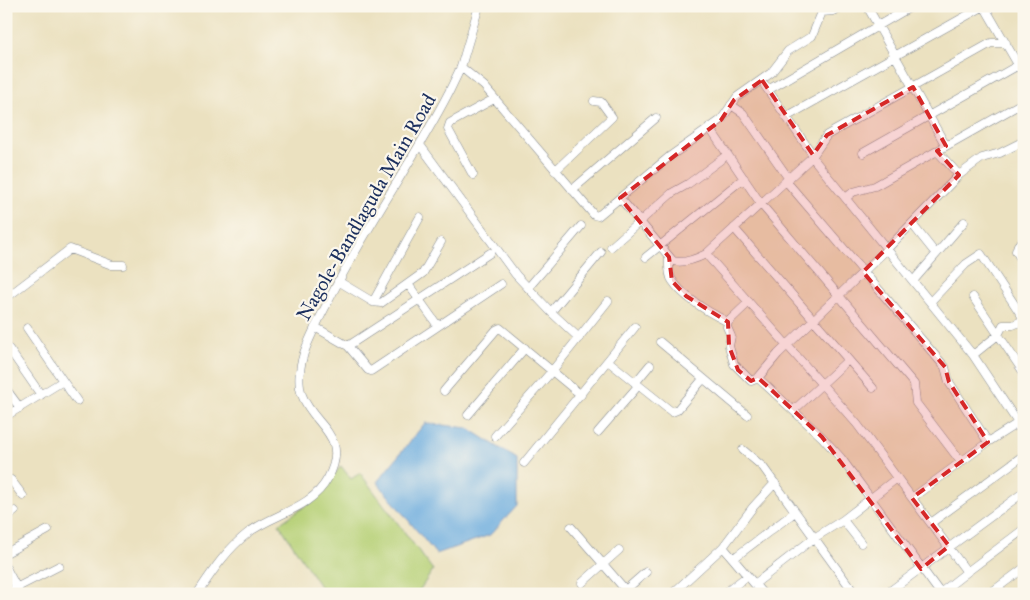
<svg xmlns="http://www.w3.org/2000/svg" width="1030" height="600" viewBox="0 0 1030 600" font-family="'IM FELL Great Primer',serif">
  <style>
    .green { fill: #b6d076; stroke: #68806a }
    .water { fill: #6babde; stroke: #436d9e }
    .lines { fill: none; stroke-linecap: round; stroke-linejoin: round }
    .minor-casing { stroke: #83888f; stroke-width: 9 }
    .minor { stroke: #fff; stroke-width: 8 }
    .marked { fill: #d62828; fill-opacity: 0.2; stroke: #d62828; stroke-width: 4; stroke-dasharray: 10 6; stroke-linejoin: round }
    .labels { text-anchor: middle; stroke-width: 4.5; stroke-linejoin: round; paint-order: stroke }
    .street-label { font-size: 20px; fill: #1b2f5e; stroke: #fbf7ec }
  </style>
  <rect width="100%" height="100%" fill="#fbf7ec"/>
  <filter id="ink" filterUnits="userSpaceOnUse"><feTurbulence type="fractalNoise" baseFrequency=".02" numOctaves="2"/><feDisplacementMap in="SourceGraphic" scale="10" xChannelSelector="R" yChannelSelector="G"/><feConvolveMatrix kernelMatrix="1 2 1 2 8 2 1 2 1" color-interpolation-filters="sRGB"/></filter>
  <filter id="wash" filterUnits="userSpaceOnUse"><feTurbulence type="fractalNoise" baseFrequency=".0096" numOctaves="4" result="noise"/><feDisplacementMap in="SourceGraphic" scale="20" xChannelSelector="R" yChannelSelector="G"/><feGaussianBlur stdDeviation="1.12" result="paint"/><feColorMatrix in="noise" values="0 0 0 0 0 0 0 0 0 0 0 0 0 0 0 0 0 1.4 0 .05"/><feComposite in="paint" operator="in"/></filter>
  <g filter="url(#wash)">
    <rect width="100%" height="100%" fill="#ebe1c0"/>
    <!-- green -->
    <path class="green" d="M 341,466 L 351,479 L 360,473 L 433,570 L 417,594 L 325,594 L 279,524 L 311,502 Z"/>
    <!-- water -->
    <path class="water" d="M 425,423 L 468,428 L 517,459 L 517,506 L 490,535 L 436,554 L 377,482 Z"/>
  </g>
  <g filter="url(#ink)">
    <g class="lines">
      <defs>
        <path id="minor" d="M 867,6 L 946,146
          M 461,67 L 484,86 L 594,215 L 598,216 L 669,157 L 721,120 L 737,97 L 771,73 L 788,51 L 812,36 L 822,12 L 833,11 L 843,6
          M 765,86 L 813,155
          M 768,90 L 912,6
          M 731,105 L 743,113 L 789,179
          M 786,117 L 984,6 L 1024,75
          M 709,127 L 761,204 L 914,384 L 916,403 L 961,462
          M 420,145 L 516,275 L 551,312 L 579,338
          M 937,151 L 959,175
          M 863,153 L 1024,62
          M 812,157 L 973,355 L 1024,432
          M 555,171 L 612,117 L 601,102 L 594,101
          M 473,175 L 448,129 L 450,123 L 494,99
          M 786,181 L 945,367 L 949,382 L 988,442
          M 572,190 L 656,118
          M 620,198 L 673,261 C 684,264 696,259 706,254 L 812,157 L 827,135 L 991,43 L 1006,43
          M 846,198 L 853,192 L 875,186 L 1024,102
          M 912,224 L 936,254
          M 734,228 L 873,388
          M 1024,240 L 1018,245 L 1016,251 L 1024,264
          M 611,247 L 672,193 L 688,184 L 727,155
          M 706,254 L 857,424 L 967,572 L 939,594
          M 646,257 L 744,178
          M 669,257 C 669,264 668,274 672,280 C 683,297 710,313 728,322
          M 914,280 L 964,222
          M 338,281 L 373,302 L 381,303 L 423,273 L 441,242
          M 408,284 L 438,326
          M 528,288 L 581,226
          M 973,297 L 1024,373
          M 6,298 L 70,249 L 112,265 L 123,265
          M 931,301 L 966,264 L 981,254 L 1024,319
          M 373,302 L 420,217
          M 749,302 L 728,322 L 727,327 L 731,336 L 729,346 L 734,364 L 751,381 L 758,378
          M 551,312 L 601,252
          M 315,327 L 348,346 L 368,370 L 371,371 L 501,284
          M 27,328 L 63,381
          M 660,342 L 747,415
          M 348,346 L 490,253
          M 9,349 L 41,395
          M 973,355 L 998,335 L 1003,325 L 1013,325 L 1024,320
          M 608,361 L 672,412 L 677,410 L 703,379
          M 635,383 L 650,365
          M 6,389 L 20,408
          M 444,391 L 496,330 L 500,328 L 581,395
          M 794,410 L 848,360
          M 468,415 L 525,348
          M 6,416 L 63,381 L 77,401
          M 598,432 L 638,386
          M 495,436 L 552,371 L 608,301
          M 743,450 L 763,467 L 855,594
          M 524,463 L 635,327
          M 6,479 L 11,480 L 23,496
          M 912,498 L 988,442 L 1024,419
          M 6,518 L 15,511
          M 843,520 L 861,543
          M 931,523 L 1024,455
          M 571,527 L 629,594
          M 723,547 L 763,594
          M 6,553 L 48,530
          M 734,558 L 795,512
          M 6,568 L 20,594
          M 967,572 L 1024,529
          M 582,583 L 619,550
          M 756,583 L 814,538 L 843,520 L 897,478
          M 6,593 L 59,566
          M 940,593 L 841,458 L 822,437 L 758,378 L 778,354 L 888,248 L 959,175 L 982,158 L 1000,153 L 1024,141
          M 197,594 C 212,572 226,550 248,533 C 272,514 312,509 328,478 C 351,435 313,426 302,395 C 297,383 300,365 304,353 C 310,336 319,319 328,302 C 364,229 412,164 449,92 L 461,67 L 479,6
          M 621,594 L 646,572
          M 672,594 L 723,547 L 753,507 L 775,483
          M 724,594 L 747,576
          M 886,594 L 1024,492
          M 989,594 L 1024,568"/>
      </defs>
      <!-- minor casing -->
      <use href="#minor" class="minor-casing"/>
      <!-- minor -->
      <use href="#minor" class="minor"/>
    </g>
  </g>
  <!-- marked area -->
  <path class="marked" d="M 762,80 L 813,155 L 827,135 L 913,87 L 946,146 L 937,151 L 959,175 L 863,272 L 945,367 L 949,382 L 988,442 L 912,498 L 949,546 L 921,569 L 822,437 L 766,385 L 758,378 L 751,381 L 738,370 L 729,346 L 728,322 L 686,296 L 672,281 L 669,257 L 620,198 L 721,120 L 734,100 Z"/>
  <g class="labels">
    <!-- street labels -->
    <g class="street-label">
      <text transform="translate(366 207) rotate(-60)" y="7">Nagole-Bandlaguda Main Road</text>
    </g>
  </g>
  <!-- margin -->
  <rect width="1030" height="600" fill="none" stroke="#fbf7ec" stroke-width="25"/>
</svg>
